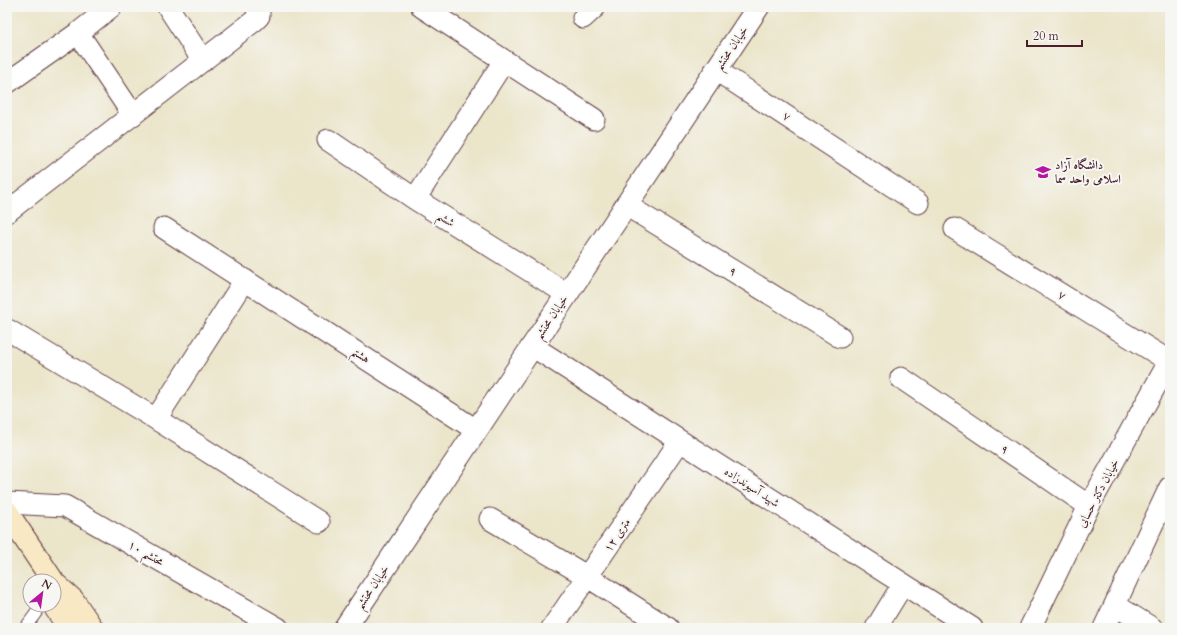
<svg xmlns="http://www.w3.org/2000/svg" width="1177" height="635" viewBox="0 0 1177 635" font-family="Cardo,Amiri,serif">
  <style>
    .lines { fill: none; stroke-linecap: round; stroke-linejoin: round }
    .service-casing { stroke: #623d43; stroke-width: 13 }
    .minor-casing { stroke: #623d43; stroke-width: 23 }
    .tertiary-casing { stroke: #623d43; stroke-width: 24 }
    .secondary-casing { stroke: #623d43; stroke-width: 24 }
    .service { stroke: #fff; stroke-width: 11 }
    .minor { stroke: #fff; stroke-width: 21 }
    .tertiary { stroke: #fff; stroke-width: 22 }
    .secondary { stroke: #f8e8c3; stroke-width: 22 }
    .labels { text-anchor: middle; stroke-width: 4; stroke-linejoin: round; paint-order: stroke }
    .street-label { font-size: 12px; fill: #4a1f2b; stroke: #f6f6f2 }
    .poi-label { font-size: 12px; font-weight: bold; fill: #4a1f2b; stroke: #f6f6f2; text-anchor: start }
  </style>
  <rect width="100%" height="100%" fill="#f6f6f2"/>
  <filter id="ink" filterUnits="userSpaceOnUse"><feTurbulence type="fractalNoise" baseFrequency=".025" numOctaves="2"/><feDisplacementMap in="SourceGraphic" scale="8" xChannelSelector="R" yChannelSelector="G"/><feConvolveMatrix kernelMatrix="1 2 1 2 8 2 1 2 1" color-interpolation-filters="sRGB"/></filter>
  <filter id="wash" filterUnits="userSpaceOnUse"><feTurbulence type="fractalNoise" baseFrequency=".012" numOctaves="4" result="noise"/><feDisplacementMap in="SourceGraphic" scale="16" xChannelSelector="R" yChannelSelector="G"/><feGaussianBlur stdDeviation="0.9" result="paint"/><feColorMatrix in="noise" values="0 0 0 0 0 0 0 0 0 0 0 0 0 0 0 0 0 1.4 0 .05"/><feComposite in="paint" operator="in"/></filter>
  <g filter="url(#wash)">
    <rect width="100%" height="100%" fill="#ebe5ca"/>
  </g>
  <g filter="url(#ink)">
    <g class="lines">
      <defs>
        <path id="service" d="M 25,628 L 36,613"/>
        <path id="minor" d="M 168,7 L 203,61
          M 422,7 L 594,119
          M 583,18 L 595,7
          M 78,33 L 133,115
          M 716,70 L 918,203
          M 7,83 L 78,33 L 111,7
          M 328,140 L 415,199 L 567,294
          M 415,199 L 504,61
          M 626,205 L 840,337
          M 7,212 L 254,21 L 259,16 L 259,11 L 256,7
          M 164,228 L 476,430
          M 955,229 L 1169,361
          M 8,330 L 156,419 L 319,522
          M 532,346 L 972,628
          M 901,378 L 1089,506
          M 156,419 L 245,280
          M 7,503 L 65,506 L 278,628
          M 490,519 L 588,577 L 668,628
          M 1115,605 L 1152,628
          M 552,628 L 680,441
          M 876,628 L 903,584
          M 1030,628 L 1089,506 L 1170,360
          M 1104,628 L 1170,487"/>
        <path id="tertiary" d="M 345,628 L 758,7"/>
        <path id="secondary" d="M 7,512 L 53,581
          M 54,583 L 73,600 L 92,628
          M 55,585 L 56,609 L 69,628"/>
      </defs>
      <!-- service casing -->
      <use href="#service" class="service-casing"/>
      <!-- minor casing -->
      <use href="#minor" class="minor-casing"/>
      <!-- tertiary casing -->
      <use href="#tertiary" class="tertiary-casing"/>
      <!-- secondary casing -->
      <use href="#secondary" class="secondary-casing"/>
      <!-- service -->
      <use href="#service" class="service"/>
      <!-- minor -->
      <use href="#minor" class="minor"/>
      <!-- tertiary -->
      <use href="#tertiary" class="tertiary"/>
      <!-- secondary -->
      <use href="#secondary" class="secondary"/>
    </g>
  </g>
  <!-- icons -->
  <defs>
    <symbol id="university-bare" viewBox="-9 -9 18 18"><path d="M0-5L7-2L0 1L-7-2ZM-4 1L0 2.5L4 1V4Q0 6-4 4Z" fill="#b5179e" stroke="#f6f6f2" stroke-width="2.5" paint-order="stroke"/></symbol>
  </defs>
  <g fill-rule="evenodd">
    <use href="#university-bare" x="1032" y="161" width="22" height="22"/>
  </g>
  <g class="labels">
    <!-- street labels -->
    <g class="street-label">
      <text transform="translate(731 48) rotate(-56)" y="4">خیابان محتشم</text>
      <text transform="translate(787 116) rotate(33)" y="4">۷</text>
      <text transform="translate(446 219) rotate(32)" y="4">ششم</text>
      <text transform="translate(733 271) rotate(32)" y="4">۹</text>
      <text transform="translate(1062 295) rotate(32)" y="4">۷</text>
      <text transform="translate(551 317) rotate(-56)" y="4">خیابان محتشم</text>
      <text transform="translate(361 355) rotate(33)" y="4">هشتم</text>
      <text transform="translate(1005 449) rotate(34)" y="4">۹</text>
      <text transform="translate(752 487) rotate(33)" y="4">شهید آسیوندزاده</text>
      <text transform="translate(1098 493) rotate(-62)" y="4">خیابان دکتر حسابی</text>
      <text transform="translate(617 535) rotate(-56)" y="4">۱۲ متری</text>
      <text transform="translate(146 553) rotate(30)" y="4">محتشم ۱۰</text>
      <text transform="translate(372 587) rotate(-56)" y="4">خیابان محتشم</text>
    </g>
    <!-- poi labels -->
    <g class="poi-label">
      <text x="1055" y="169">دانشگاه آزاد<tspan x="1055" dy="14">اسلامی واحد سما</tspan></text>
    </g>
  </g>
  <!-- margin -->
  <rect width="1177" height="635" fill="none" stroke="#f6f6f2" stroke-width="24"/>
  <!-- north arrow -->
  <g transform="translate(42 593) rotate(29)"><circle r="19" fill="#f6f6f2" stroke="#b1a0a2"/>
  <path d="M0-3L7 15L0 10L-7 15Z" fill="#b5179e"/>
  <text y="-6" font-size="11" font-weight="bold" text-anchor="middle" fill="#4a1f2b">N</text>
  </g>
  <!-- scale -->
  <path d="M1027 40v6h55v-6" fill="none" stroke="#4a1f2b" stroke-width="2"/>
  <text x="1033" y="40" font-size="12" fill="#4a1f2b" stroke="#f6f6f2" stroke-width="3" paint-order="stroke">20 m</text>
</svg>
